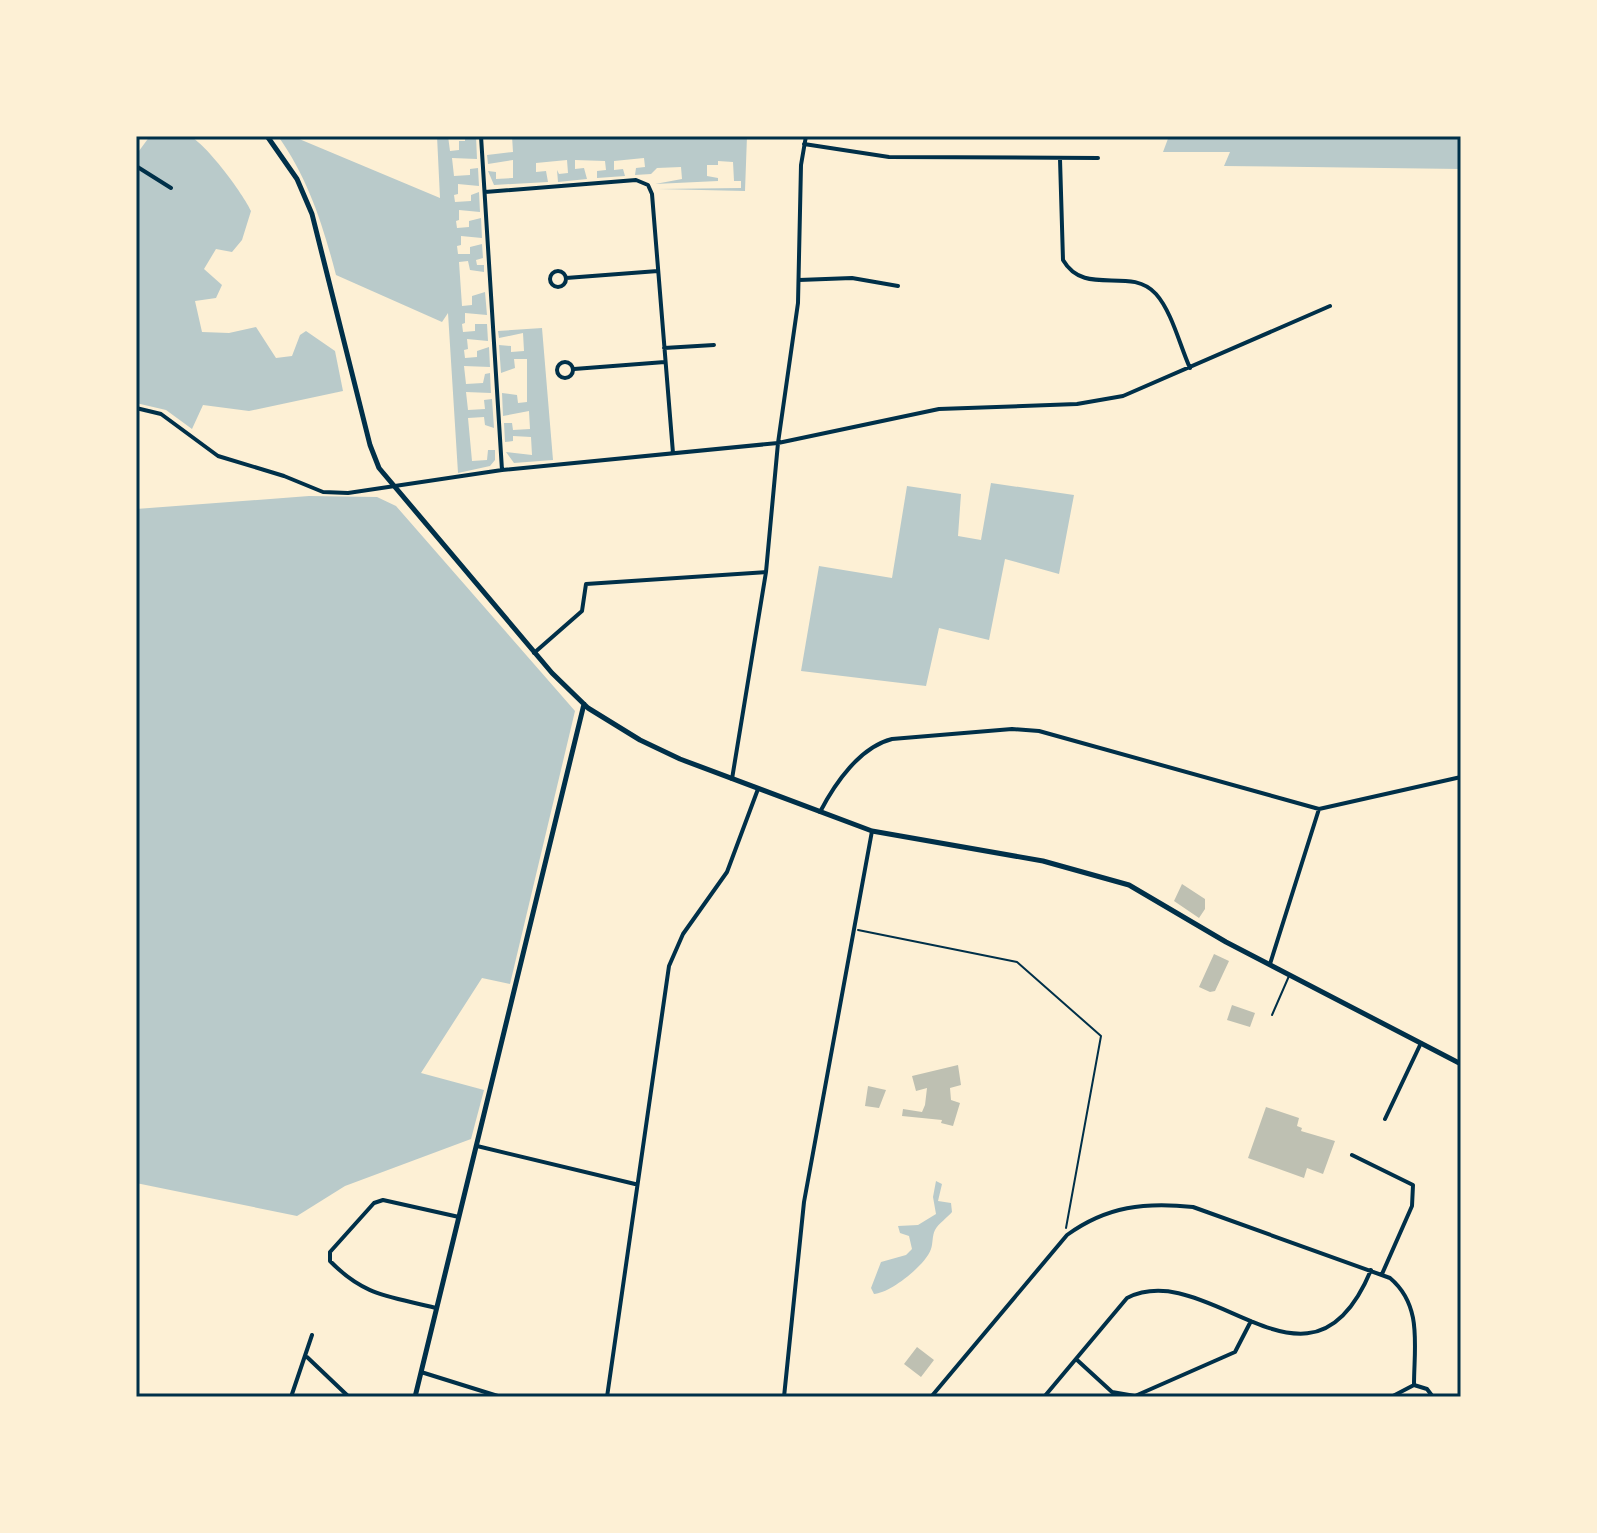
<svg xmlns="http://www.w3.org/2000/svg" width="1597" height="1533" viewBox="0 0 1597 1533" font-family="'Titillium Web',sans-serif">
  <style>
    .green { fill: #b9caca }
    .building { fill: #bec0b2 }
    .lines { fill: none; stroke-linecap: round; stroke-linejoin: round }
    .path { stroke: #003049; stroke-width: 2 }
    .service { stroke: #003049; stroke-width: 2 }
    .minor { stroke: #003049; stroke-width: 4 }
    .tertiary { stroke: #003049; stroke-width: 5 }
    .neatline { fill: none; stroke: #003049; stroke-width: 3 }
  </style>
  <rect width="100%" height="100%" fill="#fdf0d5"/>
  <!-- green -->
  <path class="green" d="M 150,136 C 161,136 179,133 189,136 C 205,142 244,195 251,211 L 242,240 L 232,252 L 216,249 L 204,269 L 222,285 L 216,298 L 195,301 L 202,332 L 229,333 L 256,327 L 276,358 L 292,356 L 300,335 L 306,331 L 335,351 L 343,391 L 249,411 L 203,405 L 192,429 L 166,410 L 136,403 L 136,155 Z
    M 278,136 L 292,136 L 440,198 L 437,136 L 448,136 L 450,151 L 459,150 L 459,141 L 465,141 L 465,137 L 476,136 L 477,159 L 452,158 L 454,176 L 470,175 L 470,169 L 478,168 L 479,186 L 458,184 L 458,194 L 454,195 L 455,202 L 471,201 L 471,195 L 479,192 L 480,212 L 459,210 L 459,220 L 456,221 L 457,228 L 469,227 L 469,221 L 481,218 L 482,238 L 461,236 L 461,245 L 457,246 L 458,254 L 470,254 L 470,247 L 482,244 L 483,258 L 476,260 L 477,265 L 484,265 L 484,272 L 470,270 L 468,261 L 459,262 L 462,306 L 472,305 L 472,296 L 485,292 L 487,315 L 465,313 L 465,323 L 462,324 L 463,332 L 475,331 L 475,324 L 487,324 L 488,341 L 467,339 L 468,349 L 464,350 L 465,358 L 477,357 L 477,351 L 489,347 L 490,367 L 464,366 L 466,384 L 483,383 L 485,374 L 490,373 L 491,393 L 466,392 L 468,410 L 485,409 L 484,400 L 492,399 L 494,428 L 485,425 L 484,417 L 468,418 L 472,461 L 487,460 L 488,450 L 495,450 L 495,460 L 490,466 L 458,473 L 448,313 L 442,322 L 336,275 C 323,225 308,178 278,136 Z
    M 512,136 L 747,136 L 745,191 L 658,189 L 741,188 L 741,181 L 734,181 L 733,162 L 718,161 L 718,165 L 707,165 L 707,176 L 718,178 L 718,181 L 655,184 L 682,179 L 681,167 L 657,168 L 651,174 L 635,175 L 636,168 L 645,167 L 644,158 L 614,161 L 614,170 L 623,169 L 625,176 L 597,178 L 597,171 L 606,170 L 605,161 L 575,160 L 575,169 L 584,168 L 587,179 L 558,182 L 557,170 L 559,174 L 568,173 L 567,160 L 536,163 L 536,172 L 546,171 L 548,182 L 494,185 L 488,171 L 496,172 L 496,179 L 513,178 L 513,160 L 488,164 L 487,155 L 513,152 Z
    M 1169,136 L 1461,136 L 1461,169 L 1224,166 L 1230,152 L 1163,152 Z
    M 542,328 L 553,460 L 514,463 L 506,452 L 532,455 L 531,437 L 513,436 L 513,441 L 505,442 L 504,423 L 512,423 L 513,430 L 530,429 L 529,411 L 503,416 L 502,393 L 517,395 L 518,403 L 527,402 L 527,359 L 514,359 L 515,368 L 501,373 L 499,345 L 511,346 L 511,352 L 524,351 L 523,333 L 499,338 L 498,331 Z
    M 991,483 L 1074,495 L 1059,574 L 1005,559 L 989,640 L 939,628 L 926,686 L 801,671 L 819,566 L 892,578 L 907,486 L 961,494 L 958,536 L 981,540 Z
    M 309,496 L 377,497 L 396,506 L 575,711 L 510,984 L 482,978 L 421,1073 L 484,1090 L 471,1139 L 345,1186 L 297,1216 L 136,1183 L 136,509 Z
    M 936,1181 L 942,1184 L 938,1201 L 951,1203 L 952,1212 C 948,1217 938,1224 935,1230 C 932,1236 933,1244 931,1249 C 925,1266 890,1293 874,1294 L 871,1288 L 881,1262 L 906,1255 L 912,1249 L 909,1236 L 900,1233 L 898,1226 L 918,1225 L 936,1214 L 933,1197 Z"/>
  <!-- building -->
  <path class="building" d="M 1182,884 L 1205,899 L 1205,909 L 1199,918 L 1174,901 Z
    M 1214,954 L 1229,961 L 1215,991 L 1210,992 L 1199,987 Z
    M 1232,1005 L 1255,1013 L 1250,1027 L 1227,1020 Z
    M 958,1065 L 961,1085 L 950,1088 L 951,1100 L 960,1103 L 953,1126 L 941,1123 L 942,1120 L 902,1116 L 903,1109 L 922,1112 L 925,1105 L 927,1088 L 916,1091 L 912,1076 Z
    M 868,1086 L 886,1090 L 879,1108 L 865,1106 Z
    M 1266,1107 L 1299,1118 L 1297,1126 L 1302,1128 L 1301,1131 L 1335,1141 L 1323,1174 L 1307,1168 L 1304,1178 L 1248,1158 Z
    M 917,1347 L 934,1360 L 921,1377 L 904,1364 Z"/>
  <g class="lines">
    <!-- path -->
    <path class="path" d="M 858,930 L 1017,962 L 1101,1036 L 1066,1228"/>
    <!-- service -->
    <path class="service" d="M 1272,1015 L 1289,976"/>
    <!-- minor -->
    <path class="minor" d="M 481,136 L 502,470
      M 804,144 L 889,157 L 1098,158
      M 1060,159 L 1063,260 C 1085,298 1130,265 1156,294 C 1172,312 1180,346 1190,368
      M 136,166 L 171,188
      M 485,192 L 636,180 L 648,185 L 652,194 L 673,453
      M550 279a8 8 0 1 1 16 0a8 8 0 1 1-16 0Z
      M 566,278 L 658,271
      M 799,280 L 852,278 L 898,286
      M 664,348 L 714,345
      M557 370a8 8 0 1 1 16 0a8 8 0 1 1-16 0Z
      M 574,369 L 665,362
      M 136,408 L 161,414 L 218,456 L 284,476 L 323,492 L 348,493 L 502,470 L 778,443 L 939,409 L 1077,404 L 1123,396 L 1330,306
      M 534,653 L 582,611 L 586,584 L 766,572
      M 732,779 L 766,572 L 778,443 L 798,303 L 801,165 L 806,136
      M 820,812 C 835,783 860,747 892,739 L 1012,729 L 1039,731 L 1319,809 L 1461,777
      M 1270,964 L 1319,809
      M 1385,1119 L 1421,1043
      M 477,1146 L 635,1184
      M 1352,1155 L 1413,1185 L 1412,1206 L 1382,1274
      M 436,1308 C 390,1296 365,1297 330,1261 L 330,1252 L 374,1203 L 383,1200 L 459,1217
      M 307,1357 L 349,1397
      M 1076,1359 L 1112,1392 L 1135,1396 L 1235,1352 L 1251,1321
      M 421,1372 L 501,1397
      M 291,1397 L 312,1335
      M 607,1397 L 669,966 L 683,934 L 727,872 L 758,789
      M 784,1397 L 804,1202 L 872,831
      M 931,1397 L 1067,1235 C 1107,1206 1145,1202 1193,1207 L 1390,1278 C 1423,1306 1414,1346 1414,1385
      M 1044,1397 L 1127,1298 C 1210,1256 1310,1418 1371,1270
      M 1391,1397 L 1414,1385 L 1427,1389 L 1433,1397"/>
    <!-- tertiary -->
    <path class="tertiary" d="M 267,136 L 297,179 L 312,214 L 370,445 L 379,468 L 552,673 L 588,708 L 640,740 L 680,759 L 872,831 L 1043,861 L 1129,885 L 1226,942 L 1461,1064
      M 415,1397 L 584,704"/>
  </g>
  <!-- border -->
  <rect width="1597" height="1533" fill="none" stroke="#fdf0d5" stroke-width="276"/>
  <rect x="138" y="138" width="1321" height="1257" class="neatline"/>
</svg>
